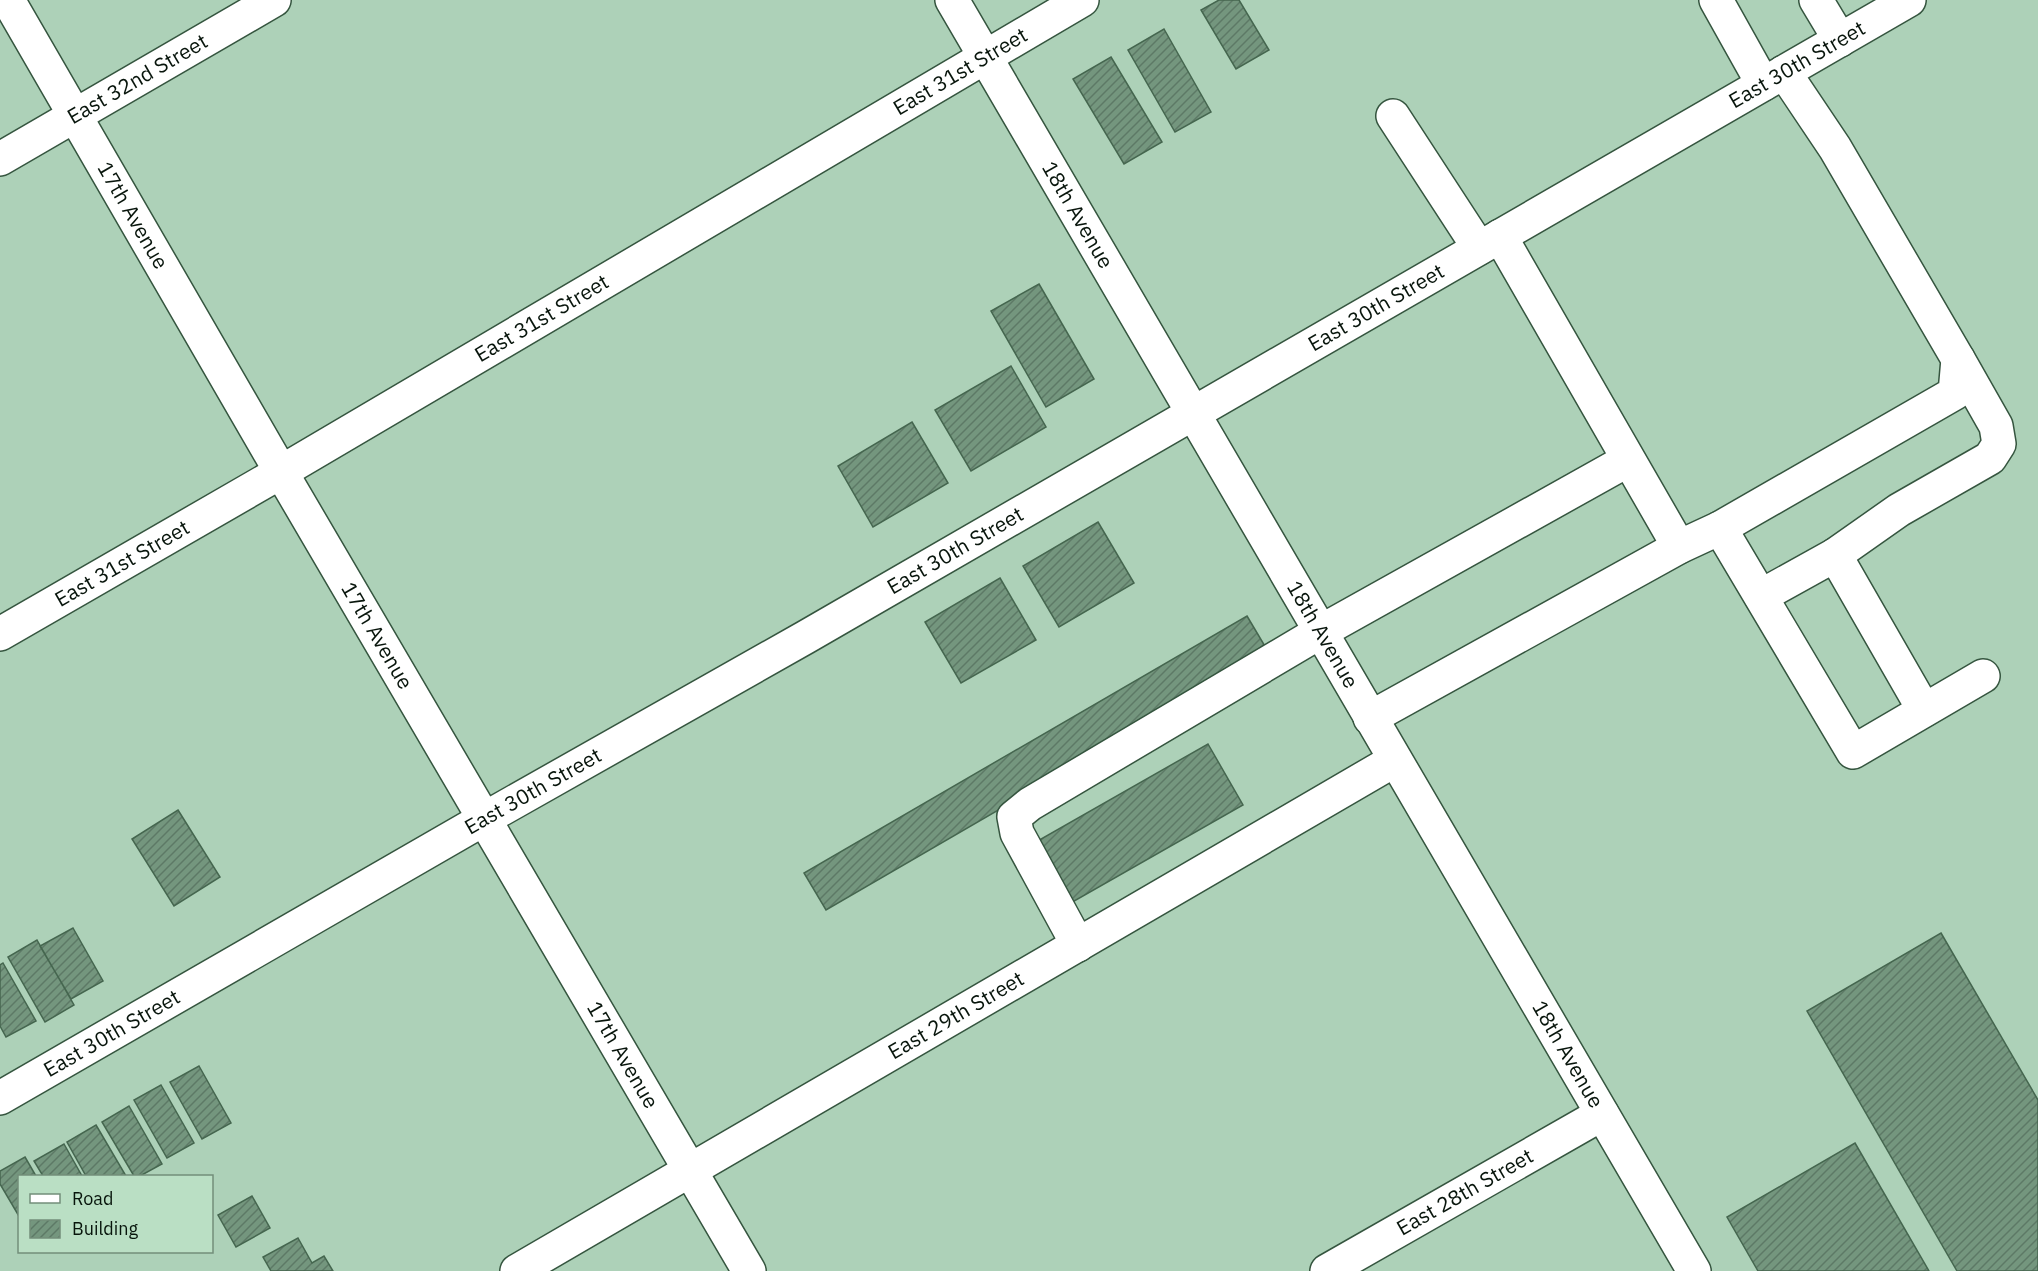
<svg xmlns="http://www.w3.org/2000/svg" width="2038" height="1271" viewBox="0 0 2038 1271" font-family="'IBM Plex Sans',sans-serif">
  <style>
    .building { fill: url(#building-hatch); stroke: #45664f; stroke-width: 1.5 }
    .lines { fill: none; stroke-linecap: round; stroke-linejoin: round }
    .minor-casing { stroke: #35553f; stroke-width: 36 }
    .minor { stroke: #fff; stroke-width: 33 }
    .labels { text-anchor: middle; stroke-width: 4.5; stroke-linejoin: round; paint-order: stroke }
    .street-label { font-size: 21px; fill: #08150c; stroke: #badfc4 }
  </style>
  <defs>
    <pattern id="building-hatch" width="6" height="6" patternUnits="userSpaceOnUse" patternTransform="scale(1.5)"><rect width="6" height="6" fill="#74967e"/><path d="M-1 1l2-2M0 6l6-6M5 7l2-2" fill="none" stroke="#5d7966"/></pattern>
  </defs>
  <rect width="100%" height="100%" fill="#add1b8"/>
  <!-- building -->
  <path class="building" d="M 1219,0 L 1239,0 L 1269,50 L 1236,69 L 1201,10 Z
    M 1164,29 L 1211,112 L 1175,132 L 1128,50 Z
    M 1111,57 L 1162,142 L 1124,164 L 1073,79 Z
    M 1039,284 L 1094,379 L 1046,407 L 991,311 Z
    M 1011,366 L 1046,427 L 971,471 L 935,410 Z
    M 912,422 L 948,483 L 873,527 L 838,466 Z
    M 1098,522 L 1134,583 L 1059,627 L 1023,566 Z
    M 1000,578 L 1036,640 L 961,683 L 925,622 Z
    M 1247,616 L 1269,653 L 826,910 L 804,873 Z
    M 1208,744 L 1243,805 L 1069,904 L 1034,843 Z
    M 178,810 L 220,877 L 174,906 L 132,839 Z
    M 73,928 L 103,981 L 71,999 L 40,946 Z
    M 1941,933 L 2038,1100 L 2038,1271 L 1957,1271 L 1807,1011 Z
    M 37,940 L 74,1005 L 45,1022 L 8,957 Z
    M 3,963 L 36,1021 L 6,1037 L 0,1026 L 0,965 Z
    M 199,1066 L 231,1123 L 202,1139 L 170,1082 Z
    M 161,1085 L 194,1143 L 167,1158 L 134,1100 Z
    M 129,1106 L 162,1164 L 140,1176 L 134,1176 L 102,1122 Z
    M 96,1125 L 126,1176 L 86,1176 L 67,1142 Z
    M 1855,1143 L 1929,1271 L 1758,1271 L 1727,1217 Z
    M 64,1144 L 82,1176 L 43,1176 L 34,1161 Z
    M 25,1157 L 36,1176 L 20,1176 L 20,1218 L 0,1184 L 0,1171 Z
    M 252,1196 L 270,1228 L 236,1247 L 218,1215 Z
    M 298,1238 L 312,1263 L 324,1256 L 333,1271 L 271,1271 L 263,1257 Z"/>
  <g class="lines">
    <defs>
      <g id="minor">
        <path id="s1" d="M 8,0 L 281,472 L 749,1271"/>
        <path id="s2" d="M 952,0 L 1694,1271"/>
        <path d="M 1716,0 L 1763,84"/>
        <path d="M 1816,0 L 1840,40"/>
        <path d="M 1393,116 L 1479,248"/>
        <path id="s3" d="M 0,159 L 274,0"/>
        <path d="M 1500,236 L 1679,547"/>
        <path d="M 1720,528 L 1853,752 L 1983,676"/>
        <path d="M 1835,555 L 1899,510 L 1990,458 L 1999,444 L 1996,426 L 1958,359"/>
        <path d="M 1761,596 L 1835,555 L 1924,710"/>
        <path id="s4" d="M 0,634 L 281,472 L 1082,0"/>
        <path d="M 1370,718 L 1679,547 L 1720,528 L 1955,393 L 1958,359 L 1835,148 L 1784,72"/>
        <path d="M 1078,945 L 1017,833 L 1014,817 L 1030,804 L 1320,632 L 1628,460"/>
        <path id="s5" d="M 0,1098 L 484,819 L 806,637 L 1909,0"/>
        <path id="s6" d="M 517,1271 L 1395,760"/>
        <path id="s7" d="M 1327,1271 L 1602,1114"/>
      </g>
    </defs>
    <!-- minor casing -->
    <use href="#minor" class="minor-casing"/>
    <!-- minor -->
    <use href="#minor" class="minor"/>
  </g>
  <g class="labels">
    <!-- street labels -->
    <g class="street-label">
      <text dy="7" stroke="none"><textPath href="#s5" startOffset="2073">East 30th Street</textPath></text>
      <text dy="7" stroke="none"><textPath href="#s4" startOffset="1113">East 31st Street</textPath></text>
      <text dy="7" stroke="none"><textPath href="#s3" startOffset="159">East 32nd Street</textPath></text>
      <text dy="7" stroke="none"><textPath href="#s1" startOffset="249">17th Avenue</textPath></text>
      <text dy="7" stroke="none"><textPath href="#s2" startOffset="249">18th Avenue</textPath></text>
      <text dy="7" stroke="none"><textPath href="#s5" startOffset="1587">East 30th Street</textPath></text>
      <text dy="7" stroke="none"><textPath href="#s4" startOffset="627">East 31st Street</textPath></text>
      <text dy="7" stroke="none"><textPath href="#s5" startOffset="1101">East 30th Street</textPath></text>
      <text dy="7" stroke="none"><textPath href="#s4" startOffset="141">East 31st Street</textPath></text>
      <text dy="7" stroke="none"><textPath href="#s1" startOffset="735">17th Avenue</textPath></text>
      <text dy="7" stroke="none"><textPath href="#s2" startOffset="735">18th Avenue</textPath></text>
      <text dy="7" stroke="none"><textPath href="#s5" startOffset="615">East 30th Street</textPath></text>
      <text dy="7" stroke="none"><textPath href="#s6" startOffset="508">East 29th Street</textPath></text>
      <text dy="7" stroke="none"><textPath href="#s5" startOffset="129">East 30th Street</textPath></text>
      <text dy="7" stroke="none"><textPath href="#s2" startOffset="1221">18th Avenue</textPath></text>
      <text dy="7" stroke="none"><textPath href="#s1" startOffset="1221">17th Avenue</textPath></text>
      <text dy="7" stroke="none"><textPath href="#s7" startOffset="159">East 28th Street</textPath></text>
    </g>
  </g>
  <!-- legend -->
  <rect x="18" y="1175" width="195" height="78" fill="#badfc4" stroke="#738e7a" stroke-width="1.5"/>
  <rect x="30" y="1194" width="30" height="9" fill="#ffffff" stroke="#738e7a" stroke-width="1.5"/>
  <text x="72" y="1205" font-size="18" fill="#08150c">Road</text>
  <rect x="30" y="1220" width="30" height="18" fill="url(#building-hatch)" stroke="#738e7a" stroke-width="1.5"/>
  <text x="72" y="1235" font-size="18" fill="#08150c">Building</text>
</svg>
